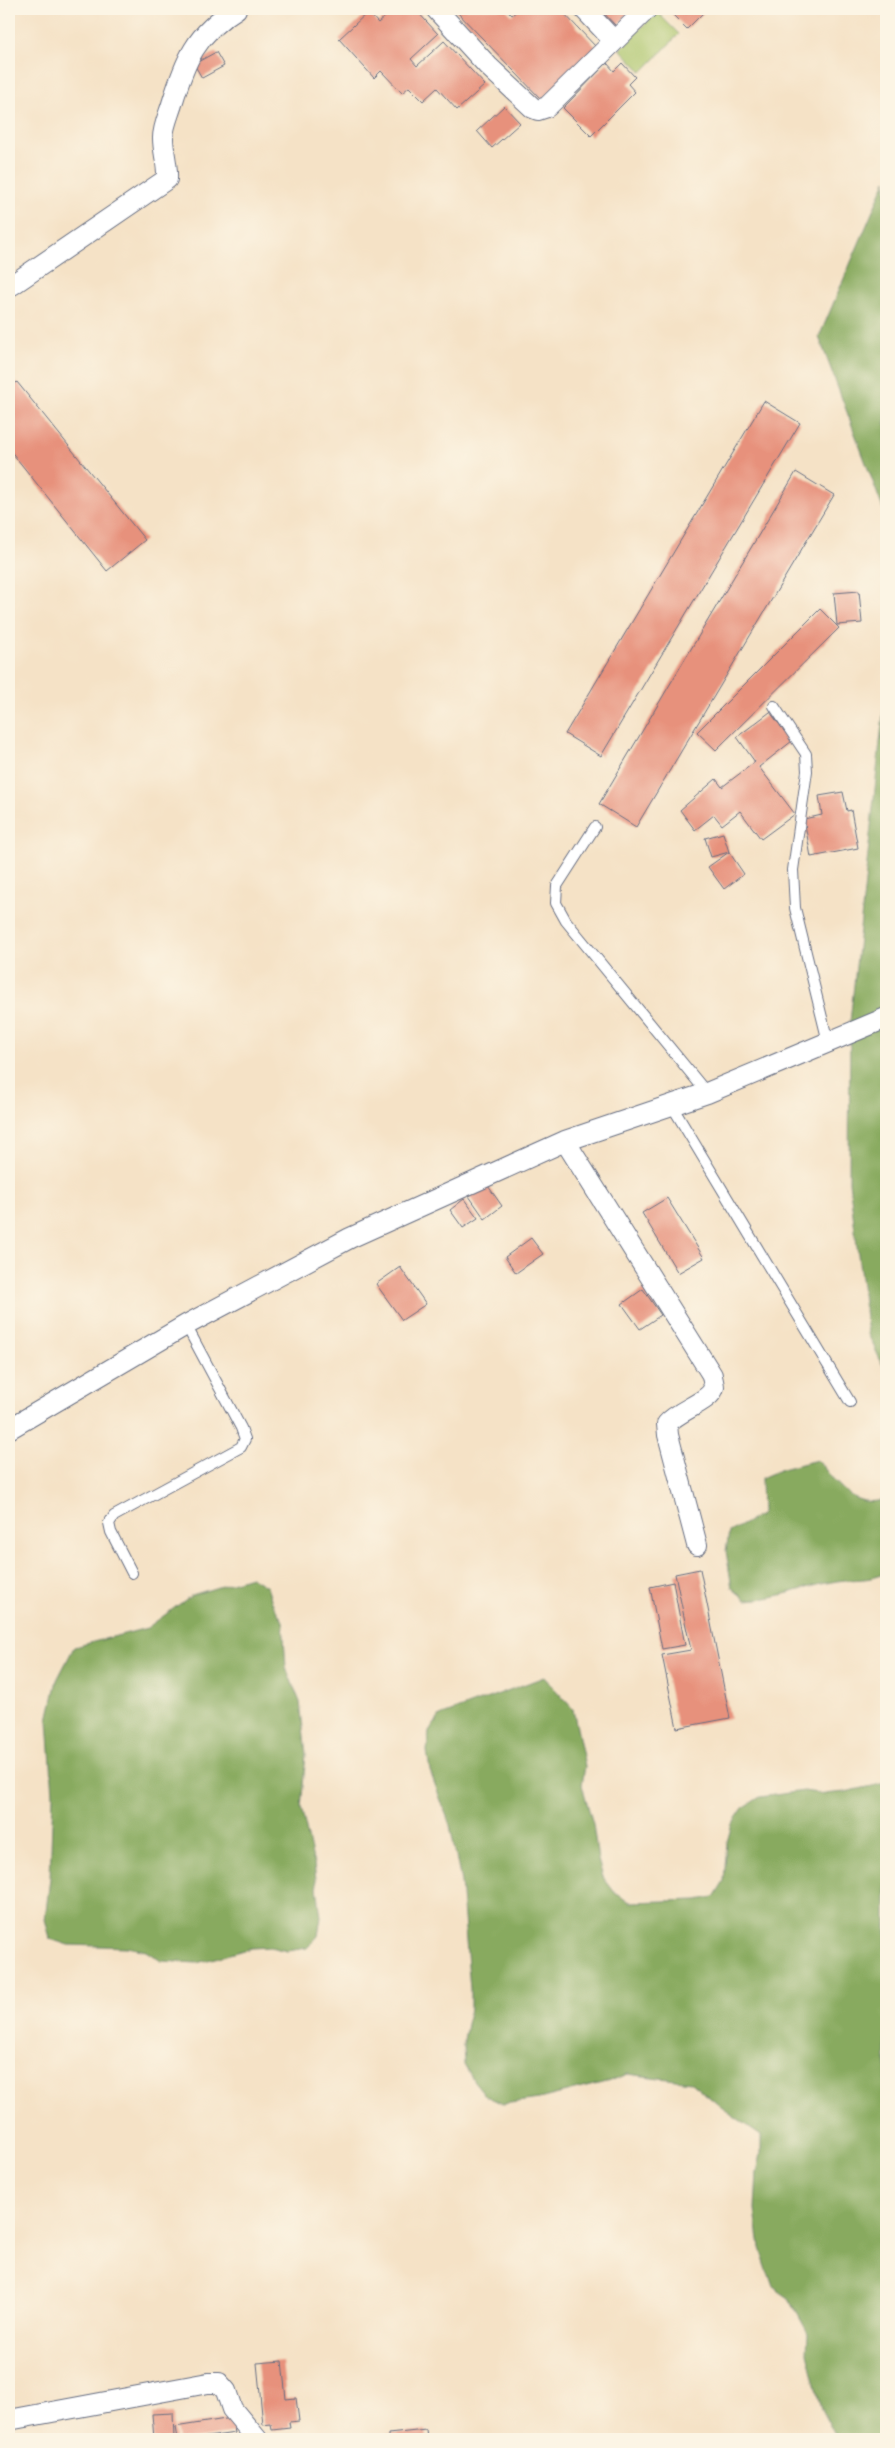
<svg xmlns="http://www.w3.org/2000/svg" width="895" height="2448" viewBox="0 0 895 2448" font-family="Pangolin,sans-serif">
  <style>
    .green { fill: #abc56b; stroke: #637a64 }
    .forest { fill: #88aa5f; stroke: #526c5e }
    .building { fill: #e7917c }
    .lines { fill: none; stroke-linecap: round; stroke-linejoin: round }
    .service-casing { stroke: #676e82; stroke-width: 12 }
    .minor-casing { stroke: #676e82; stroke-width: 22 }
    .service { stroke: #fff; stroke-width: 10 }
    .minor { stroke: #fff; stroke-width: 20 }
  </style>
  <rect width="100%" height="100%" fill="#fcf5e5"/>
  <filter id="ink" filterUnits="userSpaceOnUse"><feTurbulence type="fractalNoise" baseFrequency=".02" numOctaves="2"/><feDisplacementMap in="SourceGraphic" scale="10" xChannelSelector="R" yChannelSelector="G"/><feConvolveMatrix kernelMatrix="1 2 1 2 8 2 1 2 1" color-interpolation-filters="sRGB"/></filter>
  <filter id="wash" filterUnits="userSpaceOnUse"><feTurbulence type="fractalNoise" baseFrequency=".0096" numOctaves="4" result="noise"/><feDisplacementMap in="SourceGraphic" scale="20" xChannelSelector="R" yChannelSelector="G"/><feGaussianBlur stdDeviation="1.12" result="paint"/><feColorMatrix in="noise" values="0 0 0 0 0 0 0 0 0 0 0 0 0 0 0 0 0 1.4 0 .05"/><feComposite in="paint" operator="in"/></filter>
  <g filter="url(#wash)">
    <rect width="100%" height="100%" fill="#f5e2c6"/>
    <!-- green -->
    <path class="green" d="M 657,12 L 679,34 L 642,72 L 620,49 Z"/>
    <!-- forest -->
    <path class="forest" d="M 886,180 L 886,517 L 819,337 Z
      M 886,686 L 886,1372 L 868,1334 L 849,1182 L 850,1022 Z
      M 817,1460 C 838,1483 851,1510 886,1499 L 886,1573 C 865,1582 858,1578 837,1581 C 805,1586 780,1599 746,1600 L 732,1588 L 726,1551 L 729,1532 L 762,1514 L 761,1478 L 782,1469 Z
      M 251,1577 L 267,1587 L 273,1605 L 283,1621 L 286,1668 L 300,1702 L 306,1754 L 301,1807 L 314,1864 L 321,1917 L 318,1936 L 307,1948 L 287,1951 L 270,1947 L 251,1948 L 197,1963 L 161,1961 L 146,1951 L 127,1947 L 68,1945 L 50,1939 L 45,1919 L 50,1878 L 53,1795 L 48,1720 L 57,1680 L 74,1647 L 147,1628 L 192,1595 Z
      M 544,1677 L 573,1709 L 585,1766 L 582,1785 L 593,1824 L 598,1860 L 603,1877 L 615,1893 L 630,1902 L 697,1900 L 714,1897 L 724,1881 L 727,1842 L 732,1824 L 743,1808 L 760,1797 L 804,1791 L 824,1794 L 845,1792 L 886,1783 L 886,2439 L 837,2439 L 821,2408 L 807,2353 L 808,2333 L 789,2298 L 773,2287 L 760,2248 L 755,2209 L 757,2172 L 761,2154 L 761,2135 L 721,2107 L 691,2082 L 628,2074 L 610,2081 L 539,2099 L 503,2104 L 486,2096 L 474,2081 L 464,2064 L 463,2045 L 470,2008 L 470,1989 L 461,1882 L 450,1825 L 430,1771 L 427,1751 L 429,1732 L 440,1716 Z"/>
    <g id="blocks">
      <!-- building -->
      <path class="building" d="M 394,9 L 415,9 L 438,34 L 411,59 L 417,66 L 444,41 L 485,85 L 457,110 L 437,88 L 423,101 L 409,87 L 402,93 L 381,71 L 374,78 L 339,39 L 368,12 L 378,23 Z
        M 454,9 L 506,9 L 512,15 L 519,9 L 560,9 L 597,48 L 542,100 Z
        M 600,9 L 634,9 L 616,26 Z
        M 667,9 L 707,9 L 687,29 Z
        M 216,52 L 224,66 L 202,78 L 194,64 Z
        M 607,63 L 614,71 L 622,63 L 635,77 L 628,84 L 635,92 L 591,136 L 563,108 Z
        M 504,106 L 520,123 L 492,148 L 477,131 Z
        M 17,382 L 145,540 L 107,571 L 9,449 L 9,389 Z
        M 764,401 L 800,423 L 601,756 L 565,734 Z
        M 796,472 L 834,495 L 636,827 L 599,804 Z
        M 859,591 L 862,623 L 837,625 L 834,593 Z
        M 820,609 L 839,628 L 716,750 L 697,732 Z
        M 770,712 L 792,741 L 759,767 L 795,814 L 761,839 L 740,811 L 722,825 L 714,815 L 695,830 L 680,810 L 716,779 L 722,787 L 755,762 L 737,737 Z
        M 843,792 L 847,811 L 851,810 L 858,848 L 811,857 L 804,819 L 822,815 L 819,796 Z
        M 723,833 L 729,852 L 744,874 L 724,889 L 708,867 L 729,852 L 711,857 L 705,838 Z
        M 486,1183 L 502,1206 L 485,1219 L 469,1196 Z
        M 667,1198 L 704,1258 L 678,1273 L 642,1213 Z
        M 464,1199 L 478,1218 L 463,1228 L 450,1210 Z
        M 531,1238 L 543,1254 L 516,1273 L 505,1257 Z
        M 400,1267 L 426,1304 L 402,1320 L 376,1284 Z
        M 643,1289 L 661,1315 L 640,1329 L 622,1304 Z
        M 700,1569 L 730,1718 L 677,1728 L 662,1655 L 691,1650 L 675,1574 Z
        M 673,1582 L 685,1645 L 662,1649 L 650,1587 Z
        M 282,2361 L 286,2399 L 296,2398 L 299,2421 L 289,2422 L 290,2428 L 272,2430 L 271,2424 L 263,2425 L 257,2363 Z
        M 173,2413 L 174,2439 L 154,2439 L 152,2414 Z
        M 232,2418 L 235,2433 L 194,2439 L 177,2439 L 175,2427 Z
        M 426,2430 L 427,2439 L 388,2439 L 388,2434 Z"/>
    </g>
  </g>
  <g filter="url(#ink)">
    <use href="#blocks" fill-opacity="0" stroke="#676e82" stroke-width="1"/>
    <g class="lines">
      <defs>
        <path id="service" d="M 774,706 L 806,754 L 807,771 L 793,870 L 795,908 L 828,1042
          M 595,827 L 557,886 L 556,903 L 566,921 L 707,1093
          M 672,1106 L 850,1402
          M 132,1573 L 111,1532 L 109,1523 L 114,1516 L 241,1447 L 245,1439 L 241,1428 L 186,1325"/>
        <path id="minor" d="M 436,9 L 488,66 L 533,108 L 538,110 L 547,107 L 647,9
          M 584,9 L 614,41
          M 12,285 L 167,179 C 168,165 163,152 163,138 C 163,127 169,114 172,104 C 185,61 196,33 236,9
          M 565,1141 L 712,1375 C 712,1378 714,1384 714,1387 C 711,1402 678,1410 667,1424 L 668,1435 L 697,1545
          M 9,1429 L 186,1325 L 350,1238 L 565,1141 L 707,1093 L 886,1018
          M 9,2420 L 208,2383 L 219,2383 L 226,2391 L 232,2409 L 257,2439"/>
      </defs>
      <!-- service casing -->
      <use href="#service" class="service-casing"/>
      <!-- minor casing -->
      <use href="#minor" class="minor-casing"/>
      <!-- service -->
      <use href="#service" class="service"/>
      <!-- minor -->
      <use href="#minor" class="minor"/>
    </g>
  </g>
  <!-- margin -->
  <rect width="895" height="2448" fill="none" stroke="#fcf5e5" stroke-width="30"/>
</svg>
